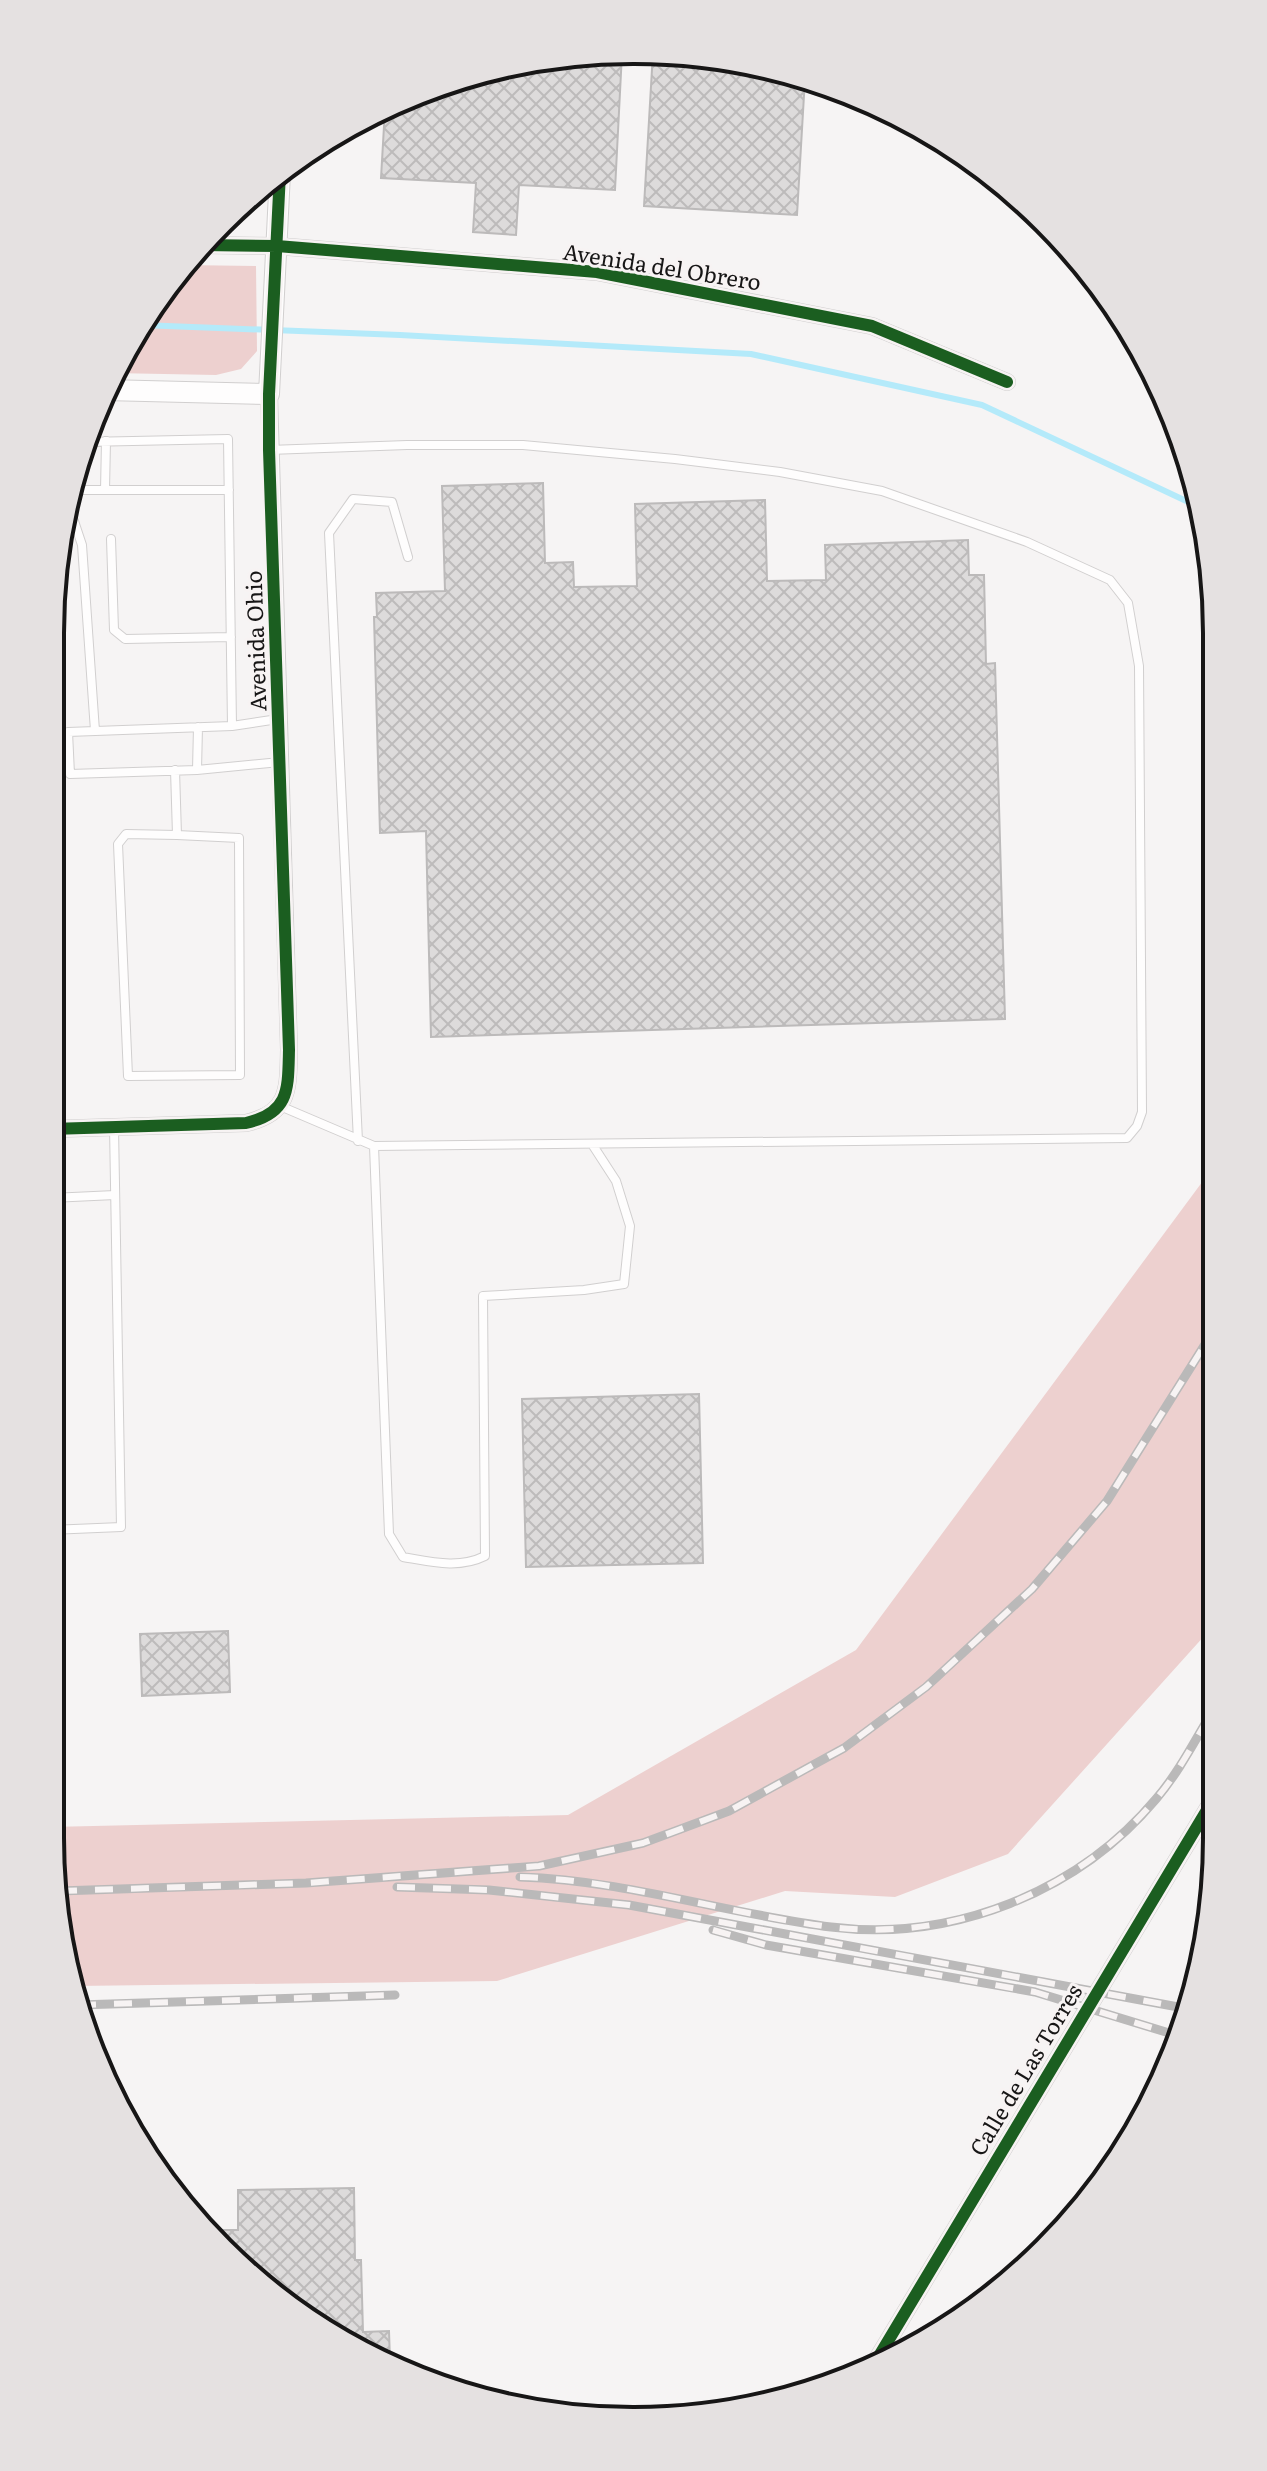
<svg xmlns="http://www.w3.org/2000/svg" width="1267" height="2471" viewBox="0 0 1267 2471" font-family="Literata,serif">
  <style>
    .grass { fill: #edd0cf }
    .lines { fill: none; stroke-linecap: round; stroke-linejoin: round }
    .stream { stroke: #b4eafa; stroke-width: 6 }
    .building { fill: url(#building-cross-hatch); stroke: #bcbaba; stroke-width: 2 }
    .service-casing { stroke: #d1cfcf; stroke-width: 10 }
    .minor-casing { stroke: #d1cfcf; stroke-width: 18 }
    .tertiary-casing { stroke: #d1cfcf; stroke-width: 22 }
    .service { stroke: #fefdfd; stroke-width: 8 }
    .minor { stroke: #fefdfd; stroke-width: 16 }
    .tertiary { stroke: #fefdfd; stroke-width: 20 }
    .rail-casing { stroke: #bab9b9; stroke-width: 9 }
    .rail { stroke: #f7f3f3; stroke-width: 6; stroke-dasharray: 18; stroke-linecap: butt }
    .cycleway-casing { stroke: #f7f3f3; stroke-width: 17 }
    .cycleway { stroke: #1b5e20; stroke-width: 12 }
    .labels { text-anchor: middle; stroke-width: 6; stroke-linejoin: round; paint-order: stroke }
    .street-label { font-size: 22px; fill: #171616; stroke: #f7f3f3 }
    .rim { fill: none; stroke: #171616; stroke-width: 4 }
  </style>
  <defs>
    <pattern id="building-cross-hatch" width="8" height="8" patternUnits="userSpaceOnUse" patternTransform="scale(2)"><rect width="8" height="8" fill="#dddbdb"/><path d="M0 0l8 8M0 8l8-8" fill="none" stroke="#bdbbbb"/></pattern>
  </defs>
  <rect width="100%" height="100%" fill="#f6f4f4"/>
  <!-- grass -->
  <path class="grass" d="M 183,265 L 256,266 L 257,351 L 241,369 L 216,375 L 112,373 L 170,279 Z
    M 1214,1166 L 1215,1624 L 1008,1854 L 895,1897 L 785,1891 L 497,1981 L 75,1986 L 50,1827 L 568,1815 L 856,1650 Z"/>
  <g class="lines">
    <!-- stream -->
    <path class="stream" d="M 141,325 L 400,335 L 751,354 L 982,405 L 1199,507"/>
  </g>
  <!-- building -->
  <path class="building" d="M 671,51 L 784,70 L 805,78 L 797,215 L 644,206 L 653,52 Z
    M 622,53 L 615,190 L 519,185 L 516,235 L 473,232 L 476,183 L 381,178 L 385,109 L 446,81 L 557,55 Z
    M 543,483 L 545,563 L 573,562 L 574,587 L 637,586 L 635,504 L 765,500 L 767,581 L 826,580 L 825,545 L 968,540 L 969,575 L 984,575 L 986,664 L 995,663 L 1005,1019 L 431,1037 L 426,831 L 380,833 L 374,617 L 377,617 L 376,593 L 445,591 L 442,486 Z
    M 699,1394 L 703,1563 L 526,1567 L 522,1399 Z
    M 228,1631 L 230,1692 L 142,1696 L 140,1634 Z
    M 354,2188 L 355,2260 L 361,2260 L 363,2332 L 389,2331 L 390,2361 L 341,2343 L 248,2276 L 206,2230 L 238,2230 L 238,2190 Z"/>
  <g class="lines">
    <defs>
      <path id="service" d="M 85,442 L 228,439 L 232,726
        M 269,450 L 407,445 L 523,445 L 675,459 L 780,472 L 882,491 L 1027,542 L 1110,580 L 1128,603 L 1139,666 L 1142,1112 L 1137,1126 L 1127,1138 L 374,1146 L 280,1106
        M 69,490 L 229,490
        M 105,490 L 106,441
        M 63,522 L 74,521 L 82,545 L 95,731
        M 111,539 L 114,630 L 125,639 L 231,637
        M 278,719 L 232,726 L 68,732 L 70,774 L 197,770 L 280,762
        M 175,770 L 177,835 L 126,834 L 118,844 L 128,1076 L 240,1075 L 239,838 L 177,835
        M 197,770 L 198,727
        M 358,1141 L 329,533 L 353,499 L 392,502 L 408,557
        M 374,1146 L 389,1534 L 403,1557 C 432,1562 459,1569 485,1556 L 483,1296 L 584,1290 L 624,1284 L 630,1226 L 616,1181 L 592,1144
        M 51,1198 L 115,1195
        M 50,1530 L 121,1527 L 114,1127"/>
      <path id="minor" d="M 201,245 L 277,246 L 597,272 L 872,326 L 1007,382
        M 51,1129 L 246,1123 C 290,1113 288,1089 289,1050 L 269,394
        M 873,2366 L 1216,1795"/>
      <path id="tertiary" d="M 105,390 L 269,394 L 280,173"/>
    </defs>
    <!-- service casing -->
    <use href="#service" class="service-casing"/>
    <!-- minor casing -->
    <use href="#minor" class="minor-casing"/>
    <!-- tertiary casing -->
    <use href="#tertiary" class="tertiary-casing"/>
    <!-- service -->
    <use href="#service" class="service"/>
    <!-- minor -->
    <use href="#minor" class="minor"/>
    <!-- tertiary -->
    <use href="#tertiary" class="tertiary"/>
    <defs>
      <path id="rail" d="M 520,1877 C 625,1880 728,1914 831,1927 C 953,1942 1078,1892 1156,1799 C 1180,1771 1196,1738 1215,1707
        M 397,1887 L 489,1890 L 629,1905 L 1189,2009
        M 59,1891 L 306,1883 L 539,1866 L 643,1843 L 729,1811 L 844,1748 L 926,1687 L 1032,1589 L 1107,1501 L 1214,1330
        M 713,1930 L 766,1945 L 1035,1992 L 1179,2036
        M 78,2005 L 395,1995"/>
    </defs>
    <!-- rail casing -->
    <use href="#rail" class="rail-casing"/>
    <!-- rail -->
    <use href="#rail" class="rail"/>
    <defs>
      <path id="cycleway" d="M 201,245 L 277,246 L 597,272 L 872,326 L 1007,382
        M 51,1129 L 246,1123 C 290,1113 288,1089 289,1050 L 269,450 L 269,394 L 280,173
        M 873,2366 L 1216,1795"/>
    </defs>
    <!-- cycleway casing -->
    <use href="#cycleway" class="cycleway-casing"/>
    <!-- cycleway -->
    <use href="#cycleway" class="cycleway"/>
  </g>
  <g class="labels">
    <!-- street labels -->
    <g class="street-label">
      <text transform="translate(662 267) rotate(9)" y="8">Avenida del Obrero</text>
      <text transform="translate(256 641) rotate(-92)" y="8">Avenida Ohio</text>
      <text transform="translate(1026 2070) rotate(-59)" y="8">Calle de Las Torres</text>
    </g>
  </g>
  <!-- crop -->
  <path d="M0 0H1267V2471H0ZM633 64H634A569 569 0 0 1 1203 633V1838A569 569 0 0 1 634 2407H633A569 569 0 0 1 64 1838V633A569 569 0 0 1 633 64Z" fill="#e5e1e1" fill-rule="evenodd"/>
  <path class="rim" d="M633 64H634A569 569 0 0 1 1203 633V1838A569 569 0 0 1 634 2407H633A569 569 0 0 1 64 1838V633A569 569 0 0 1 633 64Z"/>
</svg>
